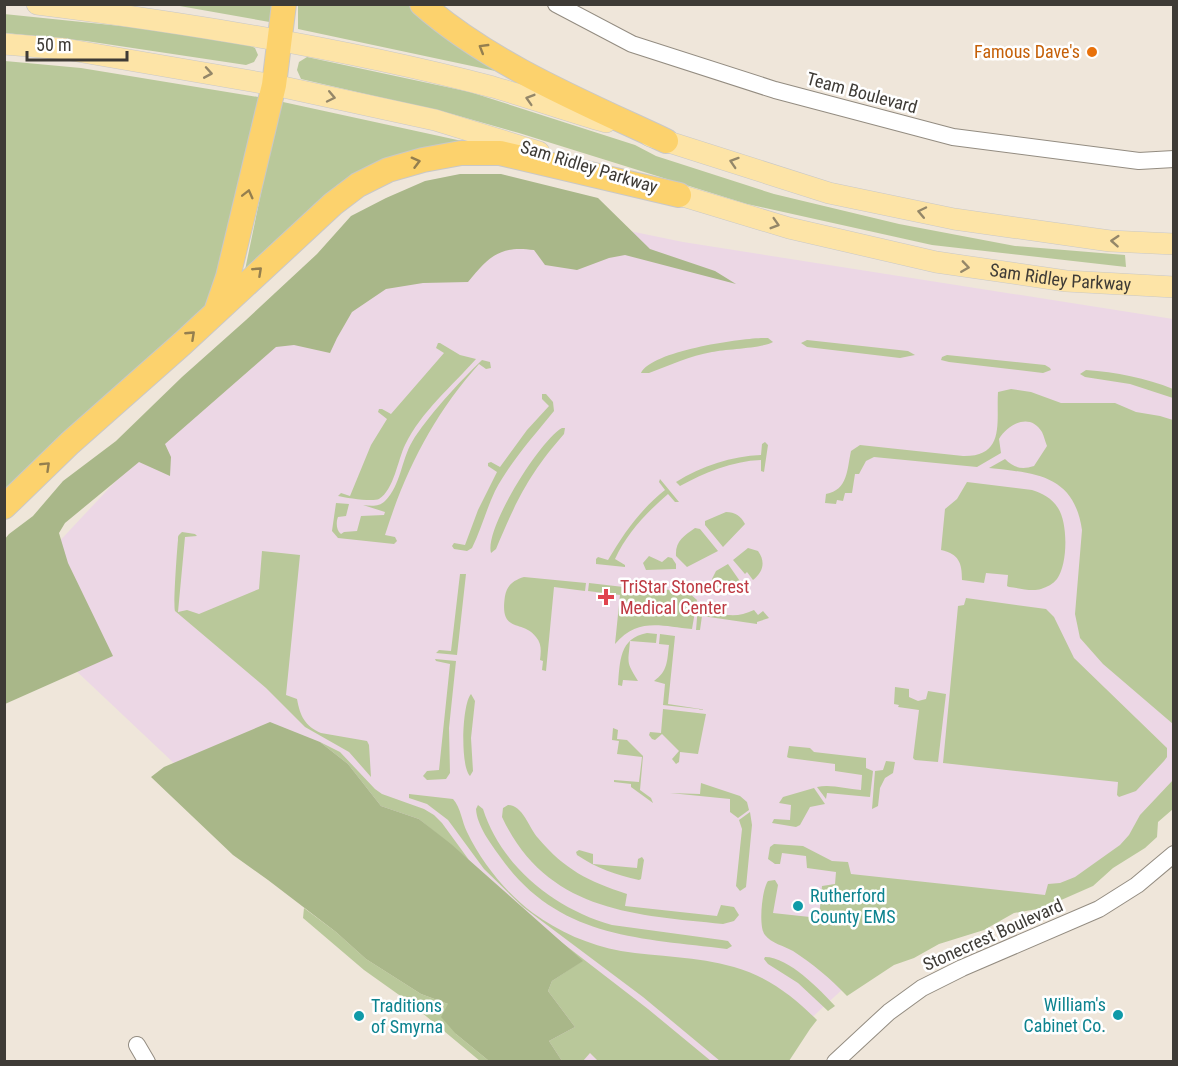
<svg xmlns="http://www.w3.org/2000/svg" width="1178" height="1066" viewBox="0 0 1178 1066" font-family="'Roboto Condensed',sans-serif">
  <style>
    .medical { fill: #ecd7e5 }
    .green { fill: #b9c89a }
    .forest { fill: #a9b789 }
    .lines { fill: none; stroke-linecap: round; stroke-linejoin: round }
    .minor-casing { stroke: #938c81; stroke-width: 18 }
    .major-casing { stroke: #c9c8c7; stroke-width: 22 }
    .highway-casing { stroke: #c9c8c7; stroke-width: 26 }
    .minor { stroke: #fff; stroke-width: 16 }
    .major { stroke: #fde4a7; stroke-width: 21 }
    .highway { stroke: #fcd26d; stroke-width: 24 }
    .oneway { stroke: #947f4f }
    .oneway2 { stroke: #948769 }
    .food-dot { fill: #e8710a; stroke: #fff; stroke-width: 2 }
    .health-dot { fill: #e0444e; stroke: #fff; stroke-width: 2 }
    .culture-dot { fill: #0f9aa8; stroke: #fff; stroke-width: 2 }
    .labels { text-anchor: middle; stroke-width: 5; stroke-linejoin: round; paint-order: stroke }
    .food-label { font-size: 18px; fill: #c56008; stroke: #fff; text-anchor: end }
    .street-label { font-size: 18px; fill: #3e3b36; stroke: #fff }
    .health-label { font-size: 18px; fill: #be3a42; stroke: #fff; text-anchor: start }
    .culture-label { font-size: 18px; fill: #0d838f; stroke: #fff; text-anchor: start }
  </style>
  <rect width="100%" height="100%" fill="#efe6da"/>
  <!-- medical -->
  <path class="medical" d="M 474,199 L 683,242 L 1173,319 L 1173,797 L 1121,856 L 1055,895 L 858,975 L 793,1035 L 771,1061 L 525,1061 L 196,784 L 35,632 L 40,562 L 113,484 L 350,239 Z"/>
  <!-- green -->
  <path class="green" d="M 174,5 L 277,5 L 275,23 Z
    M 298,5 L 411,5 L 500,72 L 298,29 Z
    M 4,14 L 150,29 L 247,44 L 255,48 L 258,55 L 254,62 L 246,65 L 86,41 L 5,33 Z
    M 307,57 L 470,92 L 635,145 L 656,156 L 774,194 L 899,224 L 1015,246 L 1125,255 L 1126,267 L 932,245 L 747,204 L 519,133 L 452,114 L 301,79 L 297,70 L 299,62 Z
    M 5,61 L 81,68 L 264,98 L 213,299 L 5,499 Z
    M 283,102 L 462,141 L 464,144 L 404,162 L 245,270 L 279,106 Z
    M 761,338 L 768,338 L 773,342 C 764,348 726,349 712,352 C 690,356 670,365 649,373 L 641,373 C 652,351 737,339 761,338 Z
    M 807,340 L 908,351 L 915,355 L 900,358 L 807,347 L 801,343 Z
    M 438,343 L 440,343 L 460,355 L 476,359 C 452,386 421,412 405,445 C 398,459 394,490 379,499 C 373,502 346,498 338,496 L 341,493 L 350,496 L 371,445 L 387,419 L 378,412 L 379,409 L 382,409 L 391,414 L 444,353 L 436,348 Z
    M 947,355 L 1045,365 L 1050,368 L 1051,370 L 1043,373 L 949,362 L 941,360 L 942,357 Z
    M 482,360 L 490,362 L 491,368 L 486,369 L 479,364 C 434,414 405,471 385,535 L 395,537 L 397,541 L 394,544 L 338,538 L 332,531 L 336,503 L 349,504 L 346,516 L 338,517 C 336,522 336,530 341,534 L 344,532 L 357,531 L 361,516 L 384,515 L 385,512 L 363,505 C 371,506 379,507 385,501 C 401,485 401,461 412,442 C 426,418 461,380 482,360 Z
    M 1086,370 C 1116,372 1146,378 1173,389 L 1173,398 L 1130,384 L 1085,377 L 1080,374 Z
    M 1011,389 L 1031,392 L 1061,403 L 1115,403 L 1136,412 L 1160,416 L 1173,420 L 1173,724 L 1103,664 L 1080,638 L 1075,614 L 1082,530 C 1074,475 1036,473 989,468 L 1005,459 C 1014,468 1022,470 1034,466 L 1047,446 C 1045,441 1044,436 1042,432 C 1030,412 1008,424 999,439 L 1001,453 L 977,467 L 874,457 L 866,461 L 859,474 L 855,474 L 852,493 L 845,493 L 843,501 L 837,500 L 836,504 L 825,503 L 826,494 C 848,490 847,469 851,451 L 860,445 L 963,456 C 1006,457 996,421 998,392 Z
    M 542,394 L 546,394 L 553,402 L 554,411 C 533,437 511,461 495,491 C 486,510 481,530 472,548 L 467,551 L 454,549 L 452,546 L 454,543 L 465,545 L 478,510 L 497,472 L 488,466 L 488,463 L 491,462 L 500,467 L 527,430 L 549,406 L 542,399 Z
    M 562,428 L 565,428 L 564,434 C 529,474 516,501 496,549 L 491,553 C 484,529 540,440 562,428 Z
    M 765,442 L 768,445 L 764,472 L 761,471 L 761,460 C 732,461 704,473 680,486 L 676,482 C 701,466 732,456 761,455 L 762,444 Z
    M 660,479 L 679,502 L 675,502 L 668,494 C 646,513 627,533 615,559 L 625,565 L 625,567 L 596,564 L 596,559 L 598,557 L 608,560 C 624,533 640,510 665,490 L 659,482 Z
    M 967,482 L 1032,490 C 1042,493 1052,498 1058,508 C 1068,523 1068,564 1057,579 C 1053,584 1047,587 1041,589 C 1032,592 1019,588 1009,587 L 1007,586 L 1008,575 L 986,573 L 984,583 L 962,580 C 962,563 959,554 941,550 L 945,509 L 957,499 Z
    M 726,512 C 735,512 741,516 745,524 L 723,547 L 705,525 L 705,521 Z
    M 695,528 L 700,529 L 718,551 L 687,567 L 676,556 C 675,541 684,536 695,528 Z
    M 182,532 L 195,534 L 197,536 L 185,537 L 178,612 L 187,610 L 199,614 L 259,589 L 262,551 L 300,555 L 286,695 L 297,699 C 300,716 305,726 321,733 L 367,741 L 369,745 L 371,777 L 349,752 L 305,727 L 266,688 L 175,611 C 173,607 177,550 178,540 C 178,535 178,536 182,532 Z
    M 748,548 L 758,551 C 766,562 763,572 753,580 L 747,572 L 745,574 L 733,560 Z
    M 649,556 L 662,562 L 668,557 L 672,558 L 676,564 L 676,569 L 646,570 L 643,563 Z
    M 728,564 L 744,587 L 733,594 C 723,593 714,590 712,579 L 716,571 Z
    M 460,574 L 466,574 L 457,655 L 436,653 L 439,650 L 451,651 Z
    M 524,577 L 586,583 L 585,591 L 554,587 L 546,671 L 542,670 L 543,661 L 540,660 C 541,652 542,644 536,637 C 523,619 499,635 505,596 C 507,585 514,580 524,577 Z
    M 589,583 L 641,589 L 678,590 L 689,593 L 697,600 L 692,629 C 661,626 638,617 615,644 L 620,595 L 588,591 Z
    M 966,598 L 1046,609 L 1054,617 L 1074,658 L 1167,748 L 1167,757 L 1164,761 L 1136,791 L 1119,797 L 1117,795 L 1118,782 L 943,763 L 958,606 L 964,605 Z
    M 700,602 C 718,615 733,620 754,610 L 758,615 L 763,611 L 769,618 L 757,622 L 757,624 L 702,616 L 700,630 L 696,630 L 698,606 Z
    M 647,633 L 657,634 L 656,643 L 630,641 C 628,665 626,661 638,681 L 623,680 L 622,686 L 618,685 C 620,662 619,638 647,633 Z
    M 660,634 L 675,636 L 668,704 L 707,710 L 663,705 L 665,684 L 654,681 C 668,671 667,661 669,645 L 659,644 Z
    M 435,659 L 456,661 L 449,728 L 450,773 L 446,779 L 427,780 L 423,776 L 427,771 L 439,770 L 450,664 L 436,661 Z
    M 895,687 L 909,689 L 909,697 L 918,701 L 926,699 L 928,691 L 946,694 L 938,762 L 915,760 L 913,758 L 919,710 L 898,707 L 899,705 L 894,704 Z
    M 471,694 L 475,701 L 471,738 L 473,771 L 470,776 C 460,766 462,704 471,694 Z
    M 663,709 L 706,714 L 698,754 L 680,752 L 679,762 L 676,764 L 672,759 L 679,751 L 662,734 L 655,740 L 652,739 L 649,735 L 650,732 L 661,733 Z
    M 613,728 L 618,730 L 617,739 L 627,740 L 643,756 L 640,790 L 651,798 L 653,803 L 631,787 L 631,784 L 614,782 L 614,780 L 639,782 L 642,757 L 617,754 L 619,741 L 612,740 Z
    M 320,742 L 340,752 L 375,789 L 382,794 L 424,809 L 434,815 L 442,823 L 469,860 L 419,819 L 381,806 L 348,764 Z
    M 789,746 L 810,748 L 814,752 L 866,758 L 866,768 L 873,771 L 870,797 L 827,793 L 826,799 L 817,787 C 831,784 846,789 861,790 L 862,775 L 835,771 L 835,764 L 789,758 L 787,757 Z
    M 886,761 L 895,762 L 893,773 L 885,778 L 880,788 L 878,806 L 872,809 L 875,771 L 883,770 Z
    M 1173,780 L 1173,809 L 1158,822 L 1157,837 L 1145,848 L 1113,868 L 1093,886 L 1043,908 L 1014,913 L 984,930 L 939,944 L 914,958 L 894,965 L 847,996 C 830,978 813,964 793,951 C 784,946 771,943 765,935 C 758,927 762,889 768,881 L 775,880 L 778,885 L 773,913 L 819,918 L 822,886 L 835,884 L 836,872 L 807,868 L 806,856 L 782,853 L 780,864 L 775,864 L 768,859 L 770,847 L 774,844 L 803,846 L 832,861 L 848,862 L 851,874 L 1045,895 L 1048,884 L 1060,883 L 1075,877 L 1120,845 L 1129,835 L 1140,815 Z
    M 701,783 L 740,796 L 747,802 L 749,810 L 738,818 L 730,812 L 730,799 L 670,793 L 700,794 Z
    M 814,788 L 825,804 L 810,807 L 800,825 L 796,827 L 772,823 L 774,819 L 790,820 L 791,805 L 779,803 L 783,797 Z
    M 409,794 L 453,799 C 461,808 462,822 467,832 C 482,863 506,893 533,913 C 559,932 589,945 621,951 C 658,957 697,956 734,967 C 767,976 793,996 817,1020 L 810,1029 L 789,1061 L 720,1061 L 643,997 L 523,907 L 484,869 L 448,820 L 427,804 L 409,798 Z
    M 478,805 L 483,809 C 501,866 555,909 612,925 L 722,940 L 728,941 L 732,946 L 727,949 C 638,938 558,938 501,858 C 491,844 477,826 476,809 Z
    M 508,805 C 523,805 529,828 538,838 C 565,870 588,881 627,894 L 625,906 L 717,916 L 721,905 L 734,907 L 739,915 L 734,921 L 723,924 C 632,915 546,911 502,817 L 503,808 Z
    M 750,812 L 752,825 L 746,887 L 740,891 L 736,886 L 742,829 L 739,820 Z
    M 579,850 L 593,854 L 593,864 L 637,868 L 638,859 L 642,857 L 644,860 L 641,879 L 639,880 C 616,875 596,868 577,855 L 576,852 Z
    M 304,908 L 336,932 L 366,959 L 421,994 L 448,1004 L 456,1034 L 489,1061 L 480,1061 L 409,1002 L 364,970 L 303,918 Z
    M 556,938 L 648,1009 L 711,1061 L 598,1061 L 590,1053 L 583,1061 L 562,1061 L 549,1041 L 575,1027 L 548,991 L 552,981 L 582,961 Z
    M 765,957 C 789,957 820,990 835,1006 L 828,1011 L 798,983 L 768,964 L 764,959 Z"/>
  <!-- forest -->
  <path class="forest" d="M 460,174 L 501,174 L 598,198 L 650,249 L 715,271 L 736,284 L 625,255 L 609,258 L 577,270 L 545,265 L 534,250 C 499,245 489,257 468,282 L 423,283 L 386,289 L 352,312 L 337,338 L 330,353 L 294,345 L 276,347 L 165,444 L 171,457 L 170,476 L 139,462 L 65,523 L 59,533 L 68,563 L 113,656 L 5,704 L 4,540 L 9,534 L 33,516 L 63,481 L 116,441 L 182,377 L 246,320 L 317,254 L 351,216 L 386,198 L 425,181 Z
    M 270,722 L 320,742 L 348,764 L 381,806 L 419,819 L 451,844 L 583,961 L 552,981 L 548,991 L 575,1027 L 549,1041 L 562,1061 L 489,1061 L 456,1034 L 441,1017 L 448,1004 L 421,994 L 366,959 L 336,932 L 268,880 L 233,855 L 151,777 L 164,767 Z"/>
  <g class="lines">
    <defs>
      <path id="minor" d="M 556,4 L 632,44 L 775,90 L 953,137 L 1139,161 L 1174,159
        M 137,1045 L 147,1062
        M 835,1062 L 889,1012 L 922,988 L 962,968 L 1099,909 L 1137,885 L 1174,854"/>
      <g id="major">
        <path d="M 37,4 C 189,23 345,48 493,87 C 531,98 568,111 606,122"/>
        <path d="M 4,44 L 65,49 L 274,85 L 435,120 L 539,152"/>
        <path d="M 650,136 L 829,193 L 954,219 L 1110,241 L 1174,244"/>
        <path id="s1" d="M 663,190 L 789,228 L 936,262 L 1066,281 L 1174,287"/>
      </g>
      <path id="highway" d="M 422,4 C 490,64 585,103 666,141
        M 217,309 L 228,277 L 274,85 L 284,4
        M 4,507 L 70,443 L 183,343 L 333,204 L 358,185 L 388,170 L 423,160 L 461,153 L 500,153 L 679,195"/>
    </defs>
    <!-- minor casing -->
    <use href="#minor" class="minor-casing"/>
    <!-- major casing -->
    <use href="#major" class="major-casing"/>
    <!-- highway casing -->
    <use href="#highway" class="highway-casing"/>
    <!-- minor -->
    <use href="#minor" class="minor"/>
    <!-- major -->
    <use href="#major" class="major"/>
    <!-- highway -->
    <use href="#highway" class="highway"/>
  </g>
  <!-- one-way arrows -->
  <defs><path id="oneway-chevron" d="M-2-3.5L2.5 0L-2 3.5" fill="none" stroke-width="1.6" stroke-linecap="round" stroke-linejoin="round" transform="scale(1.5)"/></defs>
  <g class="oneway">
    <use href="#oneway-chevron" transform="translate(483 48) rotate(-149)"/>
    <use href="#oneway-chevron" transform="translate(416 162) rotate(-15)"/>
    <use href="#oneway-chevron" transform="translate(248 194) rotate(-76)"/>
    <use href="#oneway-chevron" transform="translate(258 271) rotate(-43)"/>
    <use href="#oneway-chevron" transform="translate(191 335) rotate(-43)"/>
    <use href="#oneway-chevron" transform="translate(46 466) rotate(-44)"/>
  </g>
  <g class="oneway2">
    <use href="#oneway-chevron" transform="translate(208 73) rotate(10)"/>
    <use href="#oneway-chevron" transform="translate(331 97) rotate(12)"/>
    <use href="#oneway-chevron" transform="translate(530 99) rotate(-163)"/>
    <use href="#oneway-chevron" transform="translate(734 162) rotate(-162)"/>
    <use href="#oneway-chevron" transform="translate(922 212) rotate(-168)"/>
    <use href="#oneway-chevron" transform="translate(775 224) rotate(17)"/>
    <use href="#oneway-chevron" transform="translate(1115 241) rotate(-176)"/>
    <use href="#oneway-chevron" transform="translate(965 267) rotate(8)"/>
  </g>
  <!-- markers -->
  <circle class="food-dot" cx="1092" cy="52" r="6"/>
  <path class="health-dot" d="M603 588h6v6h6v6h-6v6h-6v-6h-6v-6h6z"/>
  <g class="culture-dot">
    <circle cx="798" cy="906" r="6"/>
    <circle cx="1118" cy="1015" r="6"/>
    <circle cx="359" cy="1016" r="6"/>
  </g>
  <g class="labels">
    <!-- food labels -->
    <g class="food-label">
      <text x="1080" y="58">Famous Dave's</text>
    </g>
    <!-- street labels -->
    <g class="street-label">
      <text transform="translate(862 93) rotate(15)" y="6">Team Boulevard</text>
      <text transform="translate(589 167) rotate(17)" y="6">Sam Ridley Parkway</text>
      <text dy="6" stroke="none"><textPath href="#s1" startOffset="408">Sam Ridley Parkway</textPath></text>
      <text transform="translate(993 935) rotate(-24)" y="6">Stonecrest Boulevard</text>
    </g>
    <!-- health labels -->
    <g class="health-label">
      <text x="620" y="593">TriStar StoneCrest<tspan x="620" dy="21">Medical Center</tspan></text>
    </g>
    <!-- culture labels -->
    <g class="culture-label">
      <text x="810" y="902">Rutherford<tspan x="810" dy="21">County EMS</tspan></text>
      <text x="1106" y="1011" text-anchor="end">William's<tspan x="1106" dy="21">Cabinet Co.</tspan></text>
      <text x="371" y="1012">Traditions<tspan x="371" dy="21">of Smyrna</tspan></text>
    </g>
  </g>
  <!-- border -->
  <rect width="1178" height="1066" fill="none" stroke="#3e3b36" stroke-width="12"/>
  <!-- scale -->
  <path d="M27 51v9h100v-9" fill="none" stroke="#3e3b36" stroke-width="3"/>
  <text x="36" y="51" font-size="18" fill="#3e3b36" stroke="#ffffff" stroke-width="4.5" paint-order="stroke">50 m</text>
</svg>
